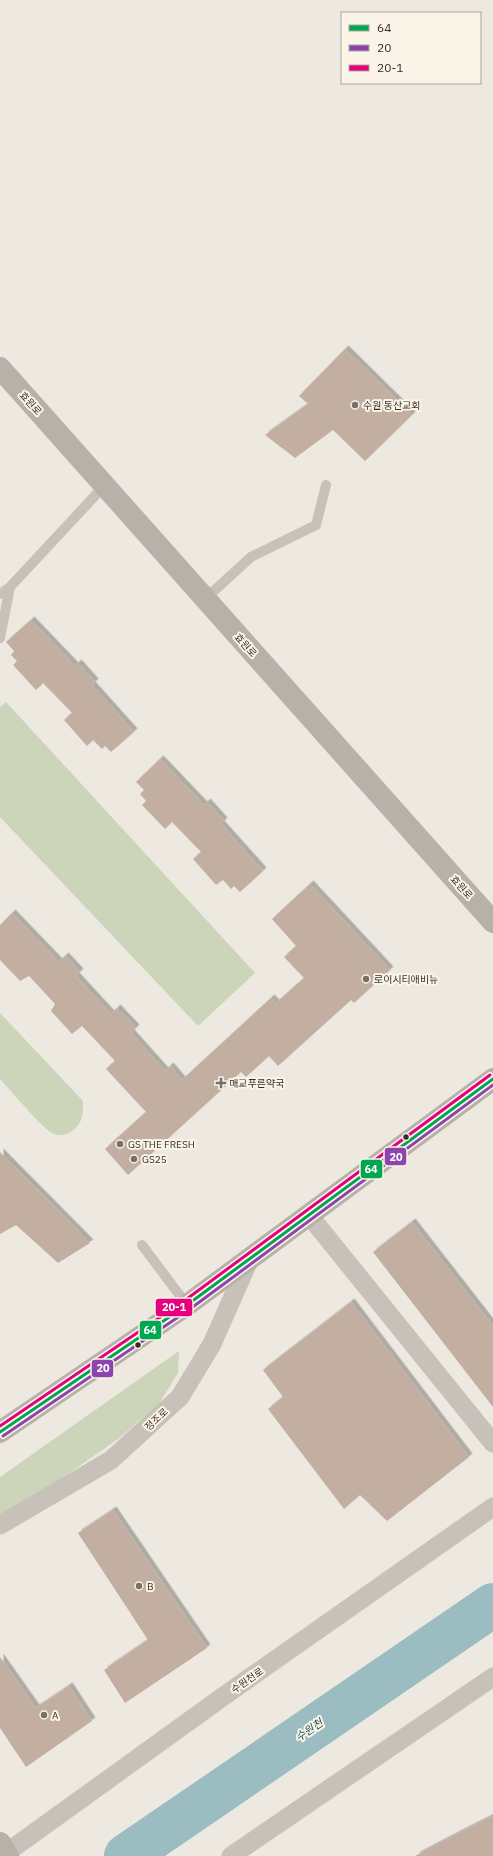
<svg xmlns="http://www.w3.org/2000/svg" width="493" height="1856" viewBox="0 0 493 1856" font-family="'IBM Plex Sans','Noto Sans KR',sans-serif">
  <style>
    .green { fill: #ccd4ba }
    .lines { fill: none; stroke-linecap: round; stroke-linejoin: round }
    .river { stroke: #9bbcc0; stroke-width: 44 }
    .building { fill: #c2afa1; filter: url(#shadow) }
    .lane { stroke: #c7c1b9; stroke-width: 10 }
    .street { stroke: #c7c1b9; stroke-width: 19 }
    .secondary { stroke: #b7b1aa; stroke-width: 22 }
    .bus-1-casing { stroke: #fbf4e8; stroke-width: 6 }
    .bus-2-casing { stroke: #fbf4e8; stroke-width: 6 }
    .bus-3-casing { stroke: #fbf4e8; stroke-width: 6 }
    .bus-1 { stroke: #00a651; stroke-width: 3 }
    .bus-2 { stroke: #8e44ad; stroke-width: 3 }
    .bus-3 { stroke: #e5007d; stroke-width: 3 }
    .poi-dot { fill: #776f68; stroke: #fbf4e8; stroke-width: 1.5 }
    .bus-dot { fill: #382e27; stroke: #fbf4e8; stroke-width: 1.5 }
    .labels { text-anchor: middle; stroke-width: 4; stroke-linejoin: round; paint-order: stroke }
    .street-label { font-size: 10px; fill: #382e27; stroke: #fbf4e8 }
    .poi-label { font-size: 10px; fill: #382e27; stroke: #fbf4e8; text-anchor: start }
    .water-label { font-size: 11px; font-style: italic; fill: #1a505c; stroke: #fbf4e8 }
    .line-badge { stroke: #fbf4e8; stroke-width: 1.5 }
    .badge-label { font-size: 11px; text-anchor: middle; font-weight: bold; fill: #fff }
  </style>
  <defs>
    <filter id="shadow"><feDropShadow dx="3.5" dy="-3.5" stdDeviation="0" flood-color="#0004"/></filter>
  </defs>
  <rect width="100%" height="100%" fill="#ede9e1"/>
  <!-- green -->
  <path class="green" d="M 6,702 L 255,973 L 198,1026 L 0,817 L 0,707 Z
    M 0,1013 L 83,1101 C 83,1115 83,1123 72,1131 C 67,1135 61,1136 54,1134 C 43,1130 10,1089 0,1079 Z
    M 179,1351 L 178,1373 L 159,1404 L 118,1439 L 65,1476 L 0,1516 L 0,1477 Z"/>
  <g class="lines">
    <!-- river -->
    <path class="river" d="M 126,1856 L 493,1605"/>
  </g>
  <!-- building -->
  <path class="building" d="M 345,349 L 412,415 L 365,461 L 333,430 L 295,458 L 265,435 L 308,404 L 299,396 Z
    M 31,620 L 75,666 L 78,663 L 95,682 L 92,685 L 134,732 L 111,752 L 105,746 L 102,749 L 93,740 L 87,746 L 64,720 L 72,713 L 43,683 L 36,690 L 13,665 L 17,661 L 11,655 L 14,651 L 6,642 Z
    M 160,759 L 204,805 L 207,802 L 224,821 L 221,824 L 263,871 L 240,892 L 234,886 L 231,889 L 223,880 L 216,885 L 193,859 L 201,852 L 172,822 L 165,829 L 142,805 L 146,801 L 140,794 L 144,790 L 136,782 Z
    M 310,884 L 390,970 L 354,1003 L 351,1000 L 278,1066 L 269,1056 L 246,1077 L 241,1072 L 128,1175 L 105,1149 L 146,1112 L 106,1069 L 115,1061 L 82,1026 L 72,1034 L 51,1011 L 55,1004 L 29,976 L 20,981 L 0,960 L 0,925 L 12,913 L 59,962 L 65,956 L 80,972 L 76,976 L 111,1014 L 117,1008 L 136,1028 L 131,1033 L 165,1071 L 170,1066 L 182,1080 L 271,998 L 276,1003 L 304,978 L 284,957 L 296,946 L 272,919 Z
    M 0,1152 L 90,1243 L 58,1263 L 16,1225 L 0,1234 Z
    M 412,1222 L 493,1326 L 493,1407 L 373,1252 Z
    M 351,1302 L 469,1457 L 387,1521 L 360,1495 L 344,1509 L 268,1409 L 283,1397 L 263,1370 Z
    M 113,1510 L 207,1648 L 125,1703 L 104,1670 L 148,1640 L 78,1533 Z
    M 0,1657 L 36,1708 L 69,1686 L 92,1721 L 26,1767 L 0,1728 Z
    M 493,1816 L 493,1856 L 415,1856 L 467,1829 Z"/>
  <g class="lines">
    <!-- lane -->
    <path class="lane" d="M 0,594 L 10,587 L 105,485
      M 205,599 L 251,557 L 316,525 L 326,485
      M 0,638 L 10,587
      M 142,1245 L 187,1305"/>
    <!-- street -->
    <path class="street" d="M 308,1214 L 493,1443
      M 0,1525 L 111,1460 L 180,1397 L 212,1344 L 250,1258
      M 2,1856 L 228,1693 L 493,1507
      M 231,1856 L 493,1677"/>
    <!-- secondary -->
    <path class="secondary" d="M 0,368 L 493,922
      M 0,1432 L 187,1305 L 493,1079
      M 0,1843 L 8,1856"/>
    <defs>
      <path id="bus-1" d="M 0,1432 L 187,1305 L 493,1079"/>
      <path id="bus-2" d="M 3,1436 L 190,1309 L 493,1085"/>
      <path id="bus-3" d="M 0,1426 L 184,1301 L 490,1075"/>
    </defs>
    <!-- bus-1 casing -->
    <use href="#bus-1" class="bus-1-casing"/>
    <!-- bus-2 casing -->
    <use href="#bus-2" class="bus-2-casing"/>
    <!-- bus-3 casing -->
    <use href="#bus-3" class="bus-3-casing"/>
    <!-- bus-1 -->
    <use href="#bus-1" class="bus-1"/>
    <!-- bus-2 -->
    <use href="#bus-2" class="bus-2"/>
    <!-- bus-3 -->
    <use href="#bus-3" class="bus-3"/>
  </g>
  <!-- markers -->
  <g class="poi-dot">
    <circle cx="355" cy="405" r="4"/>
    <circle cx="366" cy="979" r="4"/>
    <path d="M219 1077h4v4h4v4h-4v4h-4v-4h-4v-4h4z"/>
    <circle cx="120" cy="1144" r="4"/>
    <circle cx="134" cy="1159" r="4"/>
    <circle cx="139" cy="1586" r="4"/>
    <circle cx="44" cy="1715" r="4"/>
  </g>
  <g class="bus-dot">
    <circle cx="406" cy="1137" r="3.5"/>
    <circle cx="138" cy="1345" r="3.5"/>
  </g>
  <g class="labels">
    <!-- street labels -->
    <g class="street-label">
      <text transform="translate(31 403) rotate(48)" y="4">효원로</text>
      <text transform="translate(246 645) rotate(48)" y="4">효원로</text>
      <text transform="translate(462 887) rotate(48)" y="4">효원로</text>
      <text transform="translate(156 1419) rotate(-43)" y="4">정조로</text>
      <text transform="translate(247 1680) rotate(-35)" y="4">수원천로</text>
    </g>
    <!-- poi labels -->
    <g class="poi-label">
      <text x="363" y="409">수원 동산교회</text>
      <text x="374" y="983">로이시티애비뉴</text>
      <text x="229" y="1087">매교푸른약국</text>
      <text x="128" y="1148">GS THE FRESH</text>
      <text x="142" y="1163">GS25</text>
      <text x="147" y="1590">B</text>
      <text x="52" y="1719">A</text>
    </g>
    <!-- water labels -->
    <g class="water-label">
      <text transform="translate(309 1730) rotate(-34)" y="4">수원천</text>
    </g>
  </g>
  <g class="line-badge">
    <rect x="384" y="1147" width="23" height="19" rx="4" fill="#8e44ad"/>
    <rect x="360" y="1159" width="23" height="20" rx="4" fill="#00a651"/>
    <rect x="155" y="1298" width="38" height="19" rx="4" fill="#e5007d"/>
    <rect x="139" y="1320" width="23" height="20" rx="4" fill="#00a651"/>
    <rect x="91" y="1359" width="23" height="19" rx="4" fill="#8e44ad"/>
  </g>
  <g class="badge-label">
    <text x="396" y="1161">20</text>
    <text x="371" y="1173">64</text>
    <text x="174" y="1311">20-1</text>
    <text x="150" y="1334">64</text>
    <text x="103" y="1372">20</text>
  </g>
  <!-- legend -->
  <rect x="341" y="12" width="140" height="72" fill="#fbf4e8" stroke="#ada59b"/>
  <rect x="349" y="25" width="20" height="6" fill="#00a651" stroke="#ada59b"/>
  <text x="377" y="32" font-size="12" fill="#382e27">64</text>
  <rect x="349" y="45" width="20" height="6" fill="#8e44ad" stroke="#ada59b"/>
  <text x="377" y="52" font-size="12" fill="#382e27">20</text>
  <rect x="349" y="65" width="20" height="6" fill="#e5007d" stroke="#ada59b"/>
  <text x="377" y="72" font-size="12" fill="#382e27">20-1</text>
</svg>
